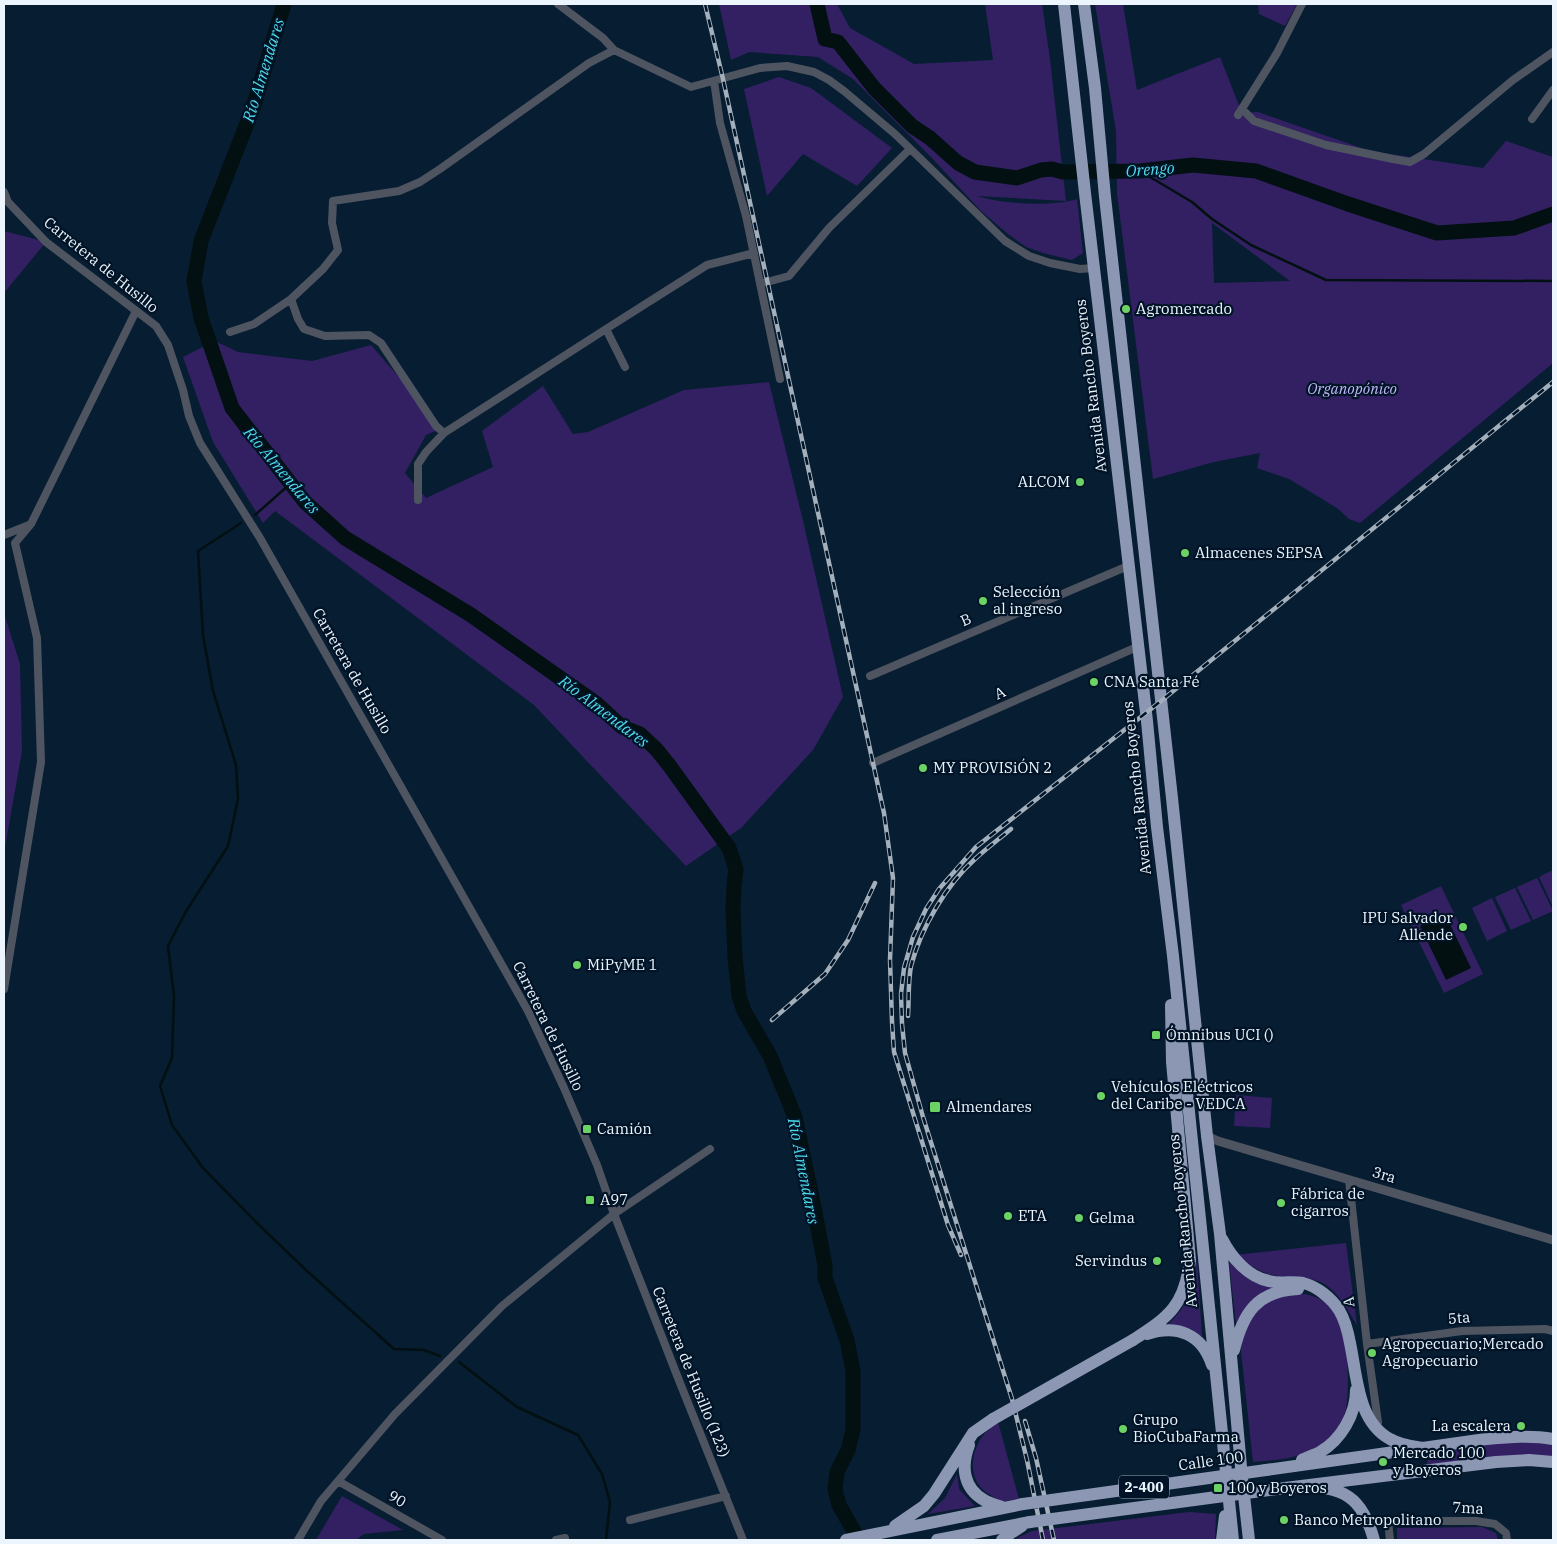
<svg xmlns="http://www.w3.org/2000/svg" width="1557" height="1544" viewBox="0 0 1557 1544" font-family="'IBM Plex Serif',serif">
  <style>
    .green { fill: #332063; fill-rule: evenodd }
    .water { fill: #021012 }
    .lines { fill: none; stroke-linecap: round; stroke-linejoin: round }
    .stream { stroke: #021012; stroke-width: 2.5 }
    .river { stroke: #021012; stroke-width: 15 }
    .minor { stroke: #4f5461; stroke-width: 8 }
    .tertiary { stroke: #4f5461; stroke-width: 9 }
    .trunk { stroke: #8c97b4; stroke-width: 12 }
    .rail-casing { stroke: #a3b0bc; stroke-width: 4.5 }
    .rail { stroke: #011427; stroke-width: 2.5; stroke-dasharray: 8; stroke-linecap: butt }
    .trunk-bridge { stroke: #8c97b4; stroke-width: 12 }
    .poi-dot { fill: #6ad363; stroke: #011427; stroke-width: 2 }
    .labels { text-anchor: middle; stroke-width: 4.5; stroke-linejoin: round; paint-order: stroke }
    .shield { fill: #011427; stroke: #a6b2bd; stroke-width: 1 }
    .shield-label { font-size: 14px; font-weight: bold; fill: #ecf5fd }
    .street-label { font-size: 15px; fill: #ecf5fd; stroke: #011427 }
    .poi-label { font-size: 15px; fill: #ecf5fd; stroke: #011427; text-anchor: start }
    .park-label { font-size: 15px; font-style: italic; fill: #c1b7f7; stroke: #011427 }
    .water-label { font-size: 16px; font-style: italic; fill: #4edbec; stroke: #011427 }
  </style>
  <rect width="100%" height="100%" fill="#071d32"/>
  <!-- green -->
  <path class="green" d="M 719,4 L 837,4 L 850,28 L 914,64 L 993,60 L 985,4 L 1042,4 L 1050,59 L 1066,201 L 977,196 C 1002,204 1052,207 1077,199 L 1083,253 L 1072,260 L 1043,253 L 1026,247 L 1008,234 L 981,211 L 932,158 L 853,79 L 818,57 L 749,52 L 731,60 Z
    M 1095,4 L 1123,4 L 1137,90 L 1220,57 L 1242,113 L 1258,112 L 1370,151 L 1483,168 L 1506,141 L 1553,157 L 1553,363 L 1360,523 L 1349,519 L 1337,508 L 1289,479 L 1257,468 L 1260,453 L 1214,462 L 1153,479 L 1117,193 L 1116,131 ZM 1212,223 L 1290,281 L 1214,283 Z
    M 1258,4 L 1297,4 L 1285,26 L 1259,14 Z
    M 779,77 L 811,88 L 892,148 L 857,186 L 803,154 L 767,196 L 744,89 Z
    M 4,231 L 46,242 L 4,293 Z
    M 215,341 L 238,352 L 312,361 L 371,345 L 443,428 L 426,435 L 405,473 L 426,498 L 493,467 L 482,431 L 543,386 L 573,434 L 588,432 L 684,390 L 769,382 L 804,525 L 843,697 L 813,750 L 741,828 L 686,866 L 534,705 L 275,511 L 263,523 L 213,442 L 183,357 Z
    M 4,613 L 20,664 L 22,751 L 4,853 Z
    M 1553,870 L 1553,907 L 1539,877 Z
    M 1537,878 L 1553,911 L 1533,920 L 1517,887 Z
    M 1441,886 L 1483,974 L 1444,993 L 1401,905 Z
    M 1515,888 L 1531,921 L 1511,930 L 1495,897 Z
    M 1492,898 L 1507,931 L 1487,941 L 1472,908 Z
    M 1236,1095 L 1272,1098 L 1270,1128 L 1234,1126 Z
    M 1346,1243 L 1357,1325 C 1348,1311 1339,1294 1326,1285 C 1310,1275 1294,1279 1277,1276 C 1260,1273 1248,1264 1235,1255 Z
    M 1197,1257 L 1202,1337 L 1191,1329 L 1167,1325 C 1189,1306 1194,1284 1197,1257 Z
    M 1229,1262 L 1241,1273 L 1274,1288 L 1236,1325 Z
    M 1297,1293 C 1308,1294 1320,1297 1329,1305 C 1332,1309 1337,1316 1340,1321 C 1348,1340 1351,1398 1344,1416 C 1339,1429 1328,1441 1316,1448 C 1299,1459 1273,1460 1253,1462 L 1240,1342 L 1245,1326 L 1268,1299 Z
    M 998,1422 L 1019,1499 C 1014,1499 1007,1502 1003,1501 C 1000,1501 995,1498 992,1496 C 971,1486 968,1461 979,1442 C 983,1433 991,1428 998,1422 Z
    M 1509,1442 L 1553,1443 L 1553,1458 L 1426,1465 L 1432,1451 Z
    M 957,1474 L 959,1489 L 975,1506 L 928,1514 L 945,1498 Z
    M 342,1496 L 403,1530 L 364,1534 L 356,1540 L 316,1540 Z
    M 1189,1512 L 1216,1514 L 1215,1540 L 1013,1540 L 1032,1531 Z
    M 1482,1527 L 1496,1533 L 1498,1540 L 1397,1540 L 1397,1528 Z"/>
  <!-- water -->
  <path class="water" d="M 1445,914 L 1471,968 L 1446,980 L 1420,926 Z"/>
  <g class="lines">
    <!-- stream -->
    <path class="stream" d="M 1140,171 L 1192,202 L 1212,219 L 1251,245 L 1326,280 L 1553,281
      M 255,515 L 290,484
      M 241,523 L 198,551 L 203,635 L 213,691 L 236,765 L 238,799 L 228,846 L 185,913 L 168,946 L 174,996 L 172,1058 L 160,1086 L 172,1125 L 203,1168 L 259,1225 L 307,1271 L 394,1349 L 424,1350 L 440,1356
      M 459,1362 L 517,1407 L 578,1435 L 602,1474 L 610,1502 L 606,1540"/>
    <!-- river -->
    <path class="river" d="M 284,4 L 253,108 L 201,241 L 194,281 L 201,318 L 232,408 L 305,502 L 345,538 L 471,615 L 597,704 L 622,727 L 640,734 L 656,749 L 669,765 L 729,848 L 736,869 L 734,886 L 733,911 L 735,957 L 739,996 L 744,1011 L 770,1056 L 795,1117 L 813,1202 L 825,1266 L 825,1278 L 847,1340 L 853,1371 L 853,1430 L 848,1450 L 837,1472 L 835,1489 L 839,1505 L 859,1540
      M 817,4 L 825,39 L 838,42 L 874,88 L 912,126 L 930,138 L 958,163 L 975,172 L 1017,178 L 1041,170 L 1052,169 L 1063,172 L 1140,171 L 1193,165 L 1256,171 L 1348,204 L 1437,233 L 1514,228 L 1553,214"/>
    <!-- minor -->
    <path class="minor" d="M 558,4 L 603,38 L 614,50 L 691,87 L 760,68 L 787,66 L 814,72 L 829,80 L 844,91 L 895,134 L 1005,241 L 1029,256 L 1050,263 L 1080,269 L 1094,268
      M 714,81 L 720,123 L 746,216 L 780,379
      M 1242,109 L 1254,121 L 1326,145 L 1393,159 L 1410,162 L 1424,154 L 1513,80 L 1553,52
      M 1238,115 L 1277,53 L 1302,4
      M 1532,119 L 1553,90
      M 4,192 L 8,202 L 46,242 L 156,326 L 168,345 L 183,390 L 189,416 L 200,443 L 260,538 L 528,1011 L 564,1088 L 597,1165 L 614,1214 L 680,1383 L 743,1540
      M 760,284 L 789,276 L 829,228 L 910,149
      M 291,299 L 298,319 L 304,329 L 325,336 L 369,335 L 381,343 L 436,426 L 444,433
      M 606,329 L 625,367
      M 230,332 L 254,324 L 291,299 L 323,269 L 338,250 L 332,223 L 333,201 L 399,191 L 420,182 L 440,169 L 589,63 L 614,50
      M 418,500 L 418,464 L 426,452 L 444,433 L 606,329 L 707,265 L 754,253
      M 4,535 L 29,525
      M 870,676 L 1128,566
      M 873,763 L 1137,647
      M 4,989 L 41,762 L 37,638 L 15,543 L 31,524 L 136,311
      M 1349,1180 L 1367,1344 L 1378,1422
      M 1367,1344 L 1462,1331 L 1545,1329 L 1553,1331
      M 338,1481 L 442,1540
      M 630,1520 L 726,1496
      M 298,1540 L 321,1501 L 395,1414 L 502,1306 L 614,1214 L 710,1149
      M 556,1540 L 565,1538
      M 1390,1540 L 1388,1521 L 1476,1521 L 1495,1524 L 1506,1533 L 1507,1540"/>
    <!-- tertiary -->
    <path class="tertiary" d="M 1207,1136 L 1218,1141 L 1553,1240"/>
    <!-- trunk -->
    <path class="trunk" d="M 1064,4 L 1085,193 L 1098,302 L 1147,721 L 1157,827 L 1173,956 L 1233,1540
      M 1084,4 L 1095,88 L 1105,197 L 1172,798 L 1207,1136 L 1220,1234 L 1242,1478 L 1249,1540
      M 1222,1239 C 1231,1257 1248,1277 1269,1281 C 1280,1284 1292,1281 1303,1283 C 1317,1286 1332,1299 1339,1310 C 1345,1320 1348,1332 1350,1343 C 1357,1375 1357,1421 1390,1439 C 1400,1445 1411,1446 1423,1448
      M 1147,1334 C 1177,1324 1202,1334 1212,1365
      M 1133,1340 C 1169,1317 1185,1305 1190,1260 L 1172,1062 L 1171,1005
      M 1234,1350 C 1243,1313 1257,1291 1298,1289
      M 969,1445 C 961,1466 963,1488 984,1500 C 989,1503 996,1505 1002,1507
      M 1302,1460 C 1307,1457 1314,1455 1320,1452 C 1341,1440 1356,1414 1356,1390
      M 1266,1470 L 1486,1439 C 1509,1437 1531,1435 1553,1439
      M 1319,1488 C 1353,1489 1366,1511 1374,1540
      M 1269,1490 L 1496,1462 L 1529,1460 L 1553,1462
      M 895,1526 L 924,1506 L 934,1494 L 973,1433 L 993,1419
      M 846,1540 L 1023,1504
      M 937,1540 L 1030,1522
      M 1002,1540 L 1011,1533 L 1022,1526
      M 1222,1540 L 1225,1516"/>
    <defs>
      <path id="rail" d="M 705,4 L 723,79 L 813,490 L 884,813 L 893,878 L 890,960 L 892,1022 L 894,1052 L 948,1225 L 961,1255
        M 908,1016 C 909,1000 908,982 911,966 C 921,928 946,885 975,859 C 987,848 999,839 1011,829
        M 772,1020 L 825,974 L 848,940 L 875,883
        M 1025,1421 L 1036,1458 L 1054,1540
        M 1043,1540 L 1027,1460 L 1012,1399 L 923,1117 L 905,1053 L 902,1024 L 901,994 L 904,968 L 913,937 L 926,909 L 939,889 L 976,847 L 1161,701 L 1553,382"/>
    </defs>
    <!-- rail casing -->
    <use href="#rail" class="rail-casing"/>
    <!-- rail -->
    <use href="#rail" class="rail"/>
    <!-- trunk-bridge -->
    <path class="trunk-bridge" d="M 993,1419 L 1133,1340
      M 1023,1504 L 1266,1470
      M 1030,1522 L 1269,1490"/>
  </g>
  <!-- markers -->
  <g class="poi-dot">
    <circle cx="1126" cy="309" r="5"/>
    <circle cx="1080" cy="482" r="5"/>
    <circle cx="1185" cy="553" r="5"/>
    <circle cx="983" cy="601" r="5"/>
    <circle cx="1094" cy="682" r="5"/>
    <circle cx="923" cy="768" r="5"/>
    <circle cx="1463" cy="927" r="5"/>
    <circle cx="577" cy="965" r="5"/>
    <rect x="1151" y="1030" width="10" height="10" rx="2.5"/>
    <circle cx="1101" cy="1096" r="5"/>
    <rect x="929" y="1101" width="12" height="12" rx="2.5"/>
    <rect x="582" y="1124" width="10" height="10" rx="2.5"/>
    <rect x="585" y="1195" width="10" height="10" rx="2.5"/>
    <circle cx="1281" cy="1203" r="5"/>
    <circle cx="1008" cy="1216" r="5"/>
    <circle cx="1079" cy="1218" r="5"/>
    <circle cx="1157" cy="1261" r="5"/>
    <circle cx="1372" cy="1353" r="5"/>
    <circle cx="1521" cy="1426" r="5"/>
    <circle cx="1123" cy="1429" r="5"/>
    <circle cx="1383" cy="1462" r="5"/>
    <rect x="1213" y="1483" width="10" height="10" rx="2.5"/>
    <circle cx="1284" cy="1520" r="5"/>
  </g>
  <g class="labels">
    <!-- shield labels -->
    <rect class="shield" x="1119" y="1475.5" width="50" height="23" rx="4"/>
    <g class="shield-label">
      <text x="1144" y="1492">2-400</text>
    </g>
    <!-- street labels -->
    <g class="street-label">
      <text transform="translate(101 265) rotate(39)" y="5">Carretera de Husillo</text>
      <text transform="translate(1091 386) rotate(-97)" y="5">Avenida Rancho Boyeros</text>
      <text transform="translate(966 620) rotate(-23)" y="5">B</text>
      <text transform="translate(352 671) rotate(60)" y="5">Carretera de Husillo</text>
      <text transform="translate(1000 693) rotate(-24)" y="5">A</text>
      <text transform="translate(1137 788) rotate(-96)" y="5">Avenida Rancho Boyeros</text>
      <text transform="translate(548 1026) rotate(64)" y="5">Carretera de Husillo</text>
      <text transform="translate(1384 1175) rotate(17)" y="5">3ra</text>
      <text transform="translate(1183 1221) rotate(-96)" y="5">Avenida Rancho Boyeros</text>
      <text transform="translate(1349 1302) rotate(-96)" y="5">A</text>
      <text transform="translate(1459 1318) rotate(-5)" y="5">5ta</text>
      <text transform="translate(691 1372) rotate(68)" y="5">Carretera de Husillo (123)</text>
      <text transform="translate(1211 1461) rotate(-8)" y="5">Calle 100</text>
      <text transform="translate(397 1499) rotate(30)" y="5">90</text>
      <text transform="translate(1468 1508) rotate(3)" y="5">7ma</text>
    </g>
    <!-- poi labels -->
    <g class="poi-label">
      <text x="1136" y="314">Agromercado</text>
      <text x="1070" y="487" text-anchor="end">ALCOM</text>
      <text x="1195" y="558">Almacenes SEPSA</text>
      <text x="993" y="597">Selección<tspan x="993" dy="17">al ingreso</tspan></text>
      <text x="1104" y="687">CNA Santa Fé</text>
      <text x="933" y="773">MY PROVISiÓN 2</text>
      <text x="1453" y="923" text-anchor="end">IPU Salvador<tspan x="1453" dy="17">Allende</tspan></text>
      <text x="587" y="970">MiPyME 1</text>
      <text x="1166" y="1040">Ómnibus UCI ()</text>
      <text x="1111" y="1092">Vehículos Eléctricos<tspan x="1111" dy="17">del Caribe - VEDCA</tspan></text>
      <text x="946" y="1112">Almendares</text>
      <text x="597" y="1134">Camión</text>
      <text x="1291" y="1199">Fábrica de<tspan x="1291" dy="17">cigarros</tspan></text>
      <text x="600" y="1205">A97</text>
      <text x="1018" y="1221">ETA</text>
      <text x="1089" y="1223">Gelma</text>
      <text x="1147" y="1266" text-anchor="end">Servindus</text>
      <text x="1382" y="1349">Agropecuario;Mercado<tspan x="1382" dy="17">Agropecuario</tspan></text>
      <text x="1133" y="1425">Grupo<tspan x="1133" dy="17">BioCubaFarma</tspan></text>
      <text x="1511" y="1431" text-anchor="end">La escalera</text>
      <text x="1393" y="1458">Mercado 100<tspan x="1393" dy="17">y Boyeros</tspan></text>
      <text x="1228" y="1493">100 y Boyeros</text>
      <text x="1294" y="1525">Banco Metropolitano</text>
    </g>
    <!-- park labels -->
    <g class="park-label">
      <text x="1352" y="394">Organopónico</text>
    </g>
    <!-- water labels -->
    <g class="water-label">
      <text transform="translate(263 70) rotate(-73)" y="6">Río Almendares</text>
      <text transform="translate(1150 169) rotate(-4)" y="6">Orengo</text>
      <text transform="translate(282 470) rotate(50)" y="6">Río Almendares</text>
      <text transform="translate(604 711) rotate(37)" y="6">Río Almendares</text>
      <text transform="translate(804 1171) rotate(79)" y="6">Río Almendares</text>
    </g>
  </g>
  <!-- border -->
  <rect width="1557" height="1544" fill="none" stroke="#ecf5fd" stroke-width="10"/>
</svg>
